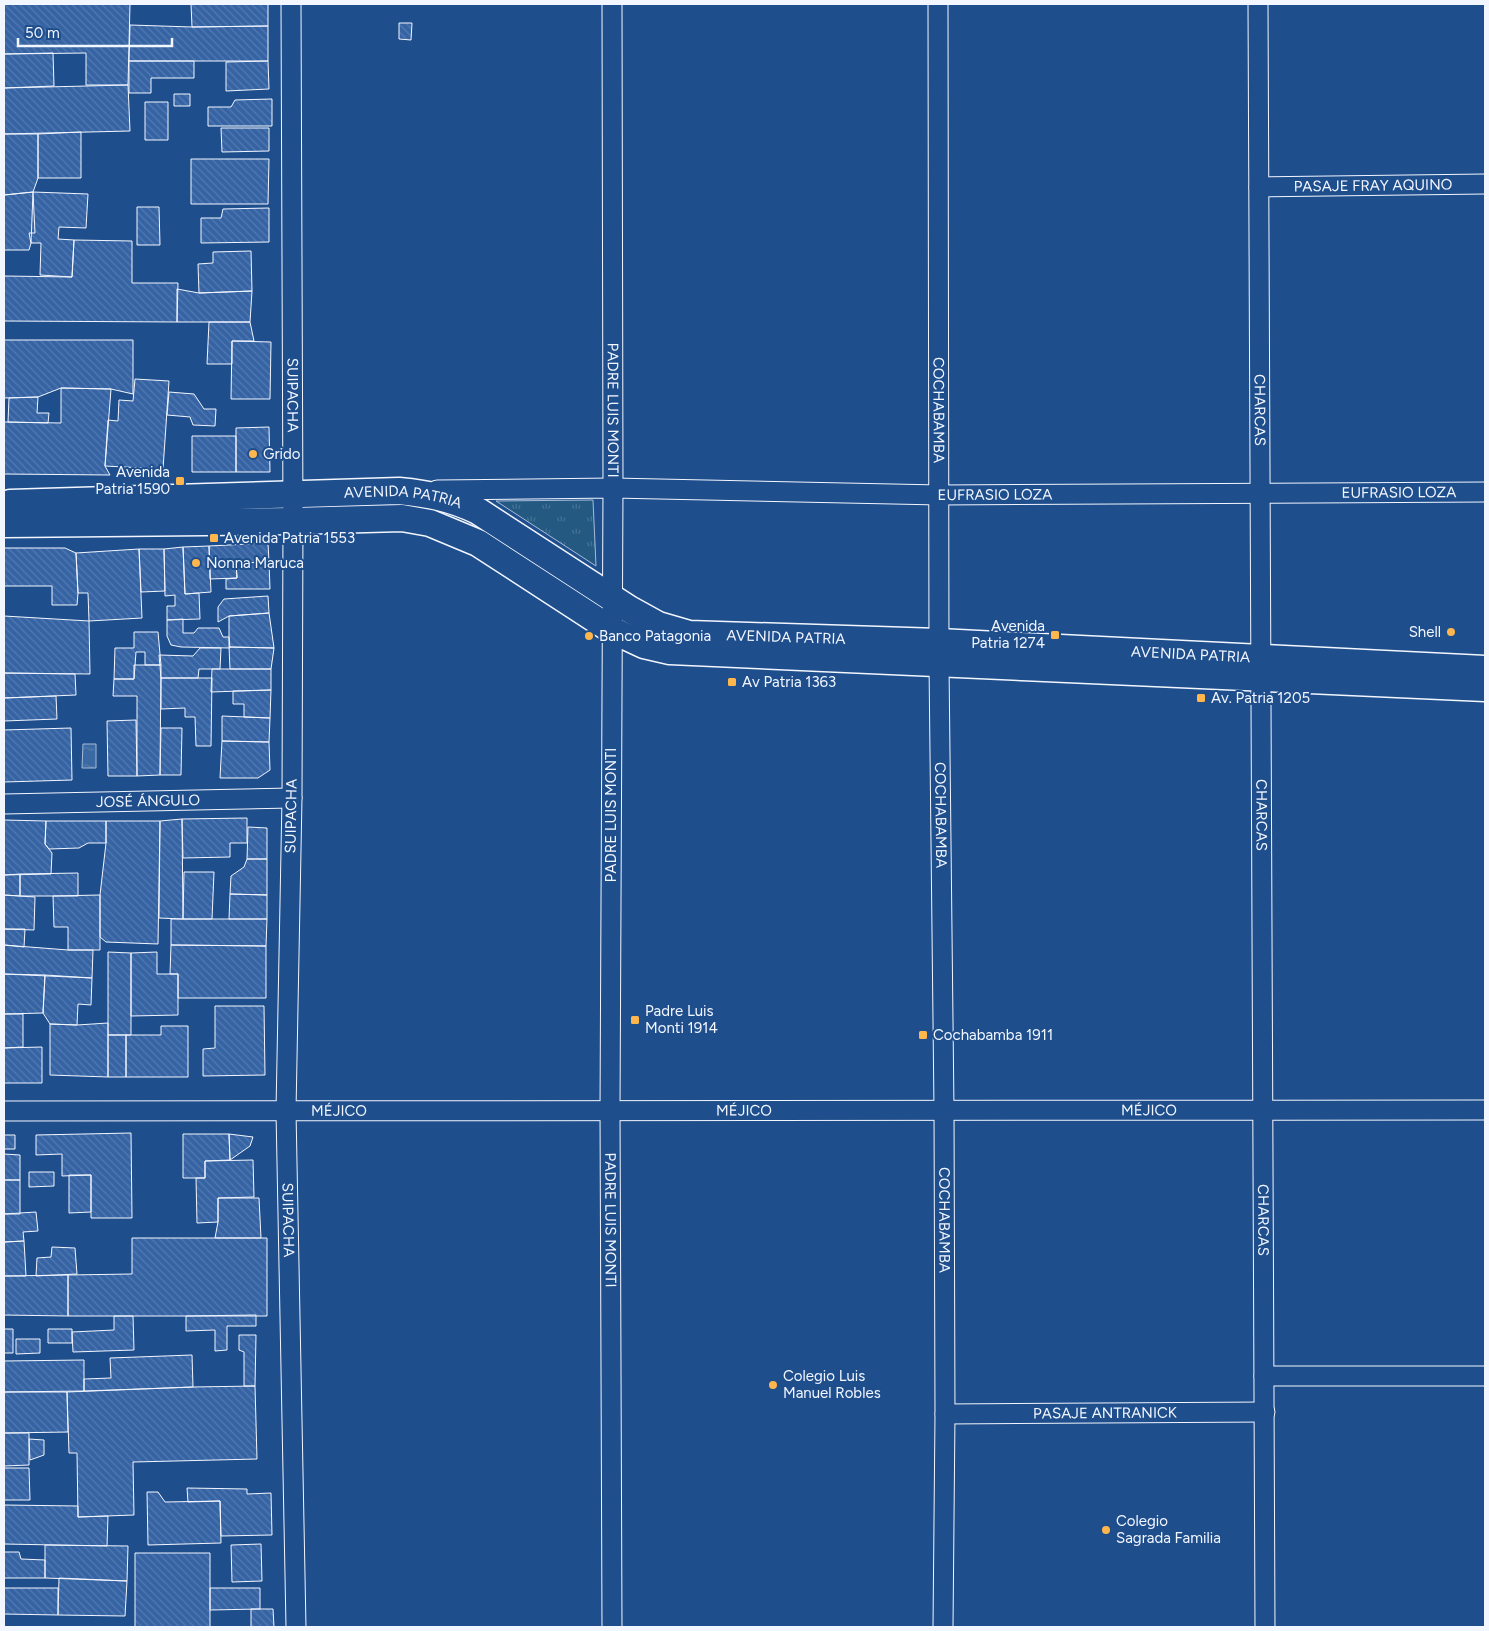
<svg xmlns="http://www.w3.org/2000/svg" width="1489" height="1631" viewBox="0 0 1489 1631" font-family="Figtree,sans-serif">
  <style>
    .park { fill: url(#park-tufts); stroke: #a8bbd7 }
    .water { fill: url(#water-ripples); stroke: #a8bbd7 }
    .building { fill: url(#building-back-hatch); stroke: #f2f6ff }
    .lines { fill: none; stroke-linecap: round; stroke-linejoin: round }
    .minor-casing { stroke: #f2f6ff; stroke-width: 21 }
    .secondary-casing { stroke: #f2f6ff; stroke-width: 29 }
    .minor { stroke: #1f4e8c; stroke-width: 19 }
    .secondary { stroke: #1f4e8c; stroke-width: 26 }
    .poi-dot { fill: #ffb74d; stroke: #1f4e8c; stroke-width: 2 }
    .labels { text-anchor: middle; stroke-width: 4; stroke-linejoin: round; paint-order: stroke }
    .street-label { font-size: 15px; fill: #f2f6ff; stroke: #1f4e8c }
    .poi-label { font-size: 15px; fill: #f2f6ff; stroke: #1f4e8c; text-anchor: start }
  </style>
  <defs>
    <pattern id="park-tufts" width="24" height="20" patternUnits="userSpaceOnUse" patternTransform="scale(1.25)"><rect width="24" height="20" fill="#245a82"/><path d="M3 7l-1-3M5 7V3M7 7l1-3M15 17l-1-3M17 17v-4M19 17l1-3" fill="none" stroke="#447295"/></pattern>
    <pattern id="water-ripples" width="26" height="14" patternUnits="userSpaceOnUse" patternTransform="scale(1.25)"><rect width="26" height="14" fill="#3b69a3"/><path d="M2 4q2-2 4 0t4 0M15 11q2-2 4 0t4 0" fill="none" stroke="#587fb1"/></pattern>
    <pattern id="building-back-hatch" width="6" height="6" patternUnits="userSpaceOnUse" patternTransform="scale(1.25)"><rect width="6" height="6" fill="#3563a3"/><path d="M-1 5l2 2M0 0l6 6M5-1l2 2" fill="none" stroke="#537ab1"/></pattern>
  </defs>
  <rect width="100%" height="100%" fill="#1f4e8c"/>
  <!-- park -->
  <path class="park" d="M 593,500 L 596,566 L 496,501 Z"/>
  <!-- water -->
  <path class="water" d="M 83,744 L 96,744 L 96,768 L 82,768 Z"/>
  <!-- building -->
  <path class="building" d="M 4,4 L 130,4 L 128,85 L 86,85 L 86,53 L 4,54 Z
    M 191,4 L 268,4 L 268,26 L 192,27 Z
    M 399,23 L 412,23 L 411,40 L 399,39 Z
    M 130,25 L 192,27 L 268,26 L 268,61 L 129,61 Z
    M 53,53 L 54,86 L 4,88 L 4,54 Z
    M 129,61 L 194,61 L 194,78 L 151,78 L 151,93 L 129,93 Z
    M 268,61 L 269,89 L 226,91 L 226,62 Z
    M 128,85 L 130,131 L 4,134 L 4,88 Z
    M 174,94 L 190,94 L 190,106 L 174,106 Z
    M 272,99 L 272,126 L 208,126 L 208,107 L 231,107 L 235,100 Z
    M 145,102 L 168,102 L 168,140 L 145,140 Z
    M 221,128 L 269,128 L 269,151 L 222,152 Z
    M 81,132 L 81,178 L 38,178 L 38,134 Z
    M 4,134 L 38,134 L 38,178 L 33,192 L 4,195 Z
    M 191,159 L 269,159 L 268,204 L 191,204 Z
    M 33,192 L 35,233 L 29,233 L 31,243 L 29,250 L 4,250 L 4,195 Z
    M 33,192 L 88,194 L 86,228 L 59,227 L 58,239 L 74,240 L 72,277 L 40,275 L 41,243 L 31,243 Z
    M 137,207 L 159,207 L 160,245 L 137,245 Z
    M 269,208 L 269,242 L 201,243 L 201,218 L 221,218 L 223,209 Z
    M 74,240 L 132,241 L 132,283 L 178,283 L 177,322 L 4,321 L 4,276 L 72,277 Z
    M 251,251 L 252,291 L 199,293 L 198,264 L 213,263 L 213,252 Z
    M 177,289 L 199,293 L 252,291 L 250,322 L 177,322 Z
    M 209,322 L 250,322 L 254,341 L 232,341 L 232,364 L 207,364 Z
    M 4,340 L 133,340 L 133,394 L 111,389 L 61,388 L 38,397 L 4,398 Z
    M 232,341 L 271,342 L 270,399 L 231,399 Z
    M 135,379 L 169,381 L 163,469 L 105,466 L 108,420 L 118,421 L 119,400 L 133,401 Z
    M 61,388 L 111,389 L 105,466 L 110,475 L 4,474 L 4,422 L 61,423 Z
    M 169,392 L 194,394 L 204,409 L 216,409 L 215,426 L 193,425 L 190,417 L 167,415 Z
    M 38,397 L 37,413 L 49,413 L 48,423 L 8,422 L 9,398 Z
    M 269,427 L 270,472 L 236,472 L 236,428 Z
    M 192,436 L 236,436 L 236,472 L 192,472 Z
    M 268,543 L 269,562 L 236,563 L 237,578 L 210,579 L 209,546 Z
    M 209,546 L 211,592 L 185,594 L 183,547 Z
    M 183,547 L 185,594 L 199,593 L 200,619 L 167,620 L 167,606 L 175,606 L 175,595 L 165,596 L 164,549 Z
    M 4,548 L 65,548 L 76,553 L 78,593 L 77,605 L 52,605 L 52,586 L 4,586 Z
    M 139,549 L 142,618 L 89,621 L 88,593 L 78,593 L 76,553 Z
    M 139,549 L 164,549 L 165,591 L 141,592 Z
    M 269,562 L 270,589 L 226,589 L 226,579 L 237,578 L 236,563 Z
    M 268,596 L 269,613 L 229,616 L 218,622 L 218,607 L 224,599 Z
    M 269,613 L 274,648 L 229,647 L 229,616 Z
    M 4,616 L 89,621 L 90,674 L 4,673 Z
    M 183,619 L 183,633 L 194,633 L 198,628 L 219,628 L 223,637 L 229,637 L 230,648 L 181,647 L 171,645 L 167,636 L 167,620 Z
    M 134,632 L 158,632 L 161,665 L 145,665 L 145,652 L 136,652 L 134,679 L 114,679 L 115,648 L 134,648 Z
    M 229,647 L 274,648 L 271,669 L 230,669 Z
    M 200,648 L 221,648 L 220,669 L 199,669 L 198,678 L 161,678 L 159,655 L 193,656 Z
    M 134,665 L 161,665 L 160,775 L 137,776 L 137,696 L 113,696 L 114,679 L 134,679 Z
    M 212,669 L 271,669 L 271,690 L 211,692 Z
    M 4,673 L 75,674 L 76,695 L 4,698 Z
    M 161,678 L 212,678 L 211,746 L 196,746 L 195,717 L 185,717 L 185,708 L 161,709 Z
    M 271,690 L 270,718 L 244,717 L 244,704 L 233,704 L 233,691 Z
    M 56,696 L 57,719 L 4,721 L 4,698 Z
    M 222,716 L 270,718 L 269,742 L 222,741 Z
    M 136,720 L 137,776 L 108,776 L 107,721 Z
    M 71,728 L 72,780 L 4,782 L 4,730 Z
    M 161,728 L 182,728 L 181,775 L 160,775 Z
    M 222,741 L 269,742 L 270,770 L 258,778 L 220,778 Z
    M 247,818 L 247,843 L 230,843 L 230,857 L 183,858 L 182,819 Z
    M 182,819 L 183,919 L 159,918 L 160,821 Z
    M 4,820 L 46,821 L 45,844 L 52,853 L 51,874 L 4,875 Z
    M 46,821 L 106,821 L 106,843 L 88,843 L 79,848 L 49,849 L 45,844 Z
    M 106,821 L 160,821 L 158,944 L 106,942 L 100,937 L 100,895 L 106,843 Z
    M 248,827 L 267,828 L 267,859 L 247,859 Z
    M 247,859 L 267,859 L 267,895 L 230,894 L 231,876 L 244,867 Z
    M 184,872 L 214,872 L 212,919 L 183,919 Z
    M 78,873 L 78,896 L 20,896 L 20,874 Z
    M 20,874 L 20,896 L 4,895 L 4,875 Z
    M 230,894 L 267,895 L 267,919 L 229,919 Z
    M 4,895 L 35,897 L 34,930 L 4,929 Z
    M 100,895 L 100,950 L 68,950 L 68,927 L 54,927 L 53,896 Z
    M 171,919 L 267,919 L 266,946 L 171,945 Z
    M 4,929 L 25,929 L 24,947 L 4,945 Z
    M 4,945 L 68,950 L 93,950 L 92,978 L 4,974 Z
    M 171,945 L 266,946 L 266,998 L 178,998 L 178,974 L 170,974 Z
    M 108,952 L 131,953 L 131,1035 L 108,1035 Z
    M 157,952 L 157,974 L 178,974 L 178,1015 L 131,1016 L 131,953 Z
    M 4,974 L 45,975 L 43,1013 L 4,1014 Z
    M 45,975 L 92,978 L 91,1005 L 78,1004 L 77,1025 L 50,1024 L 43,1013 Z
    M 215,1006 L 264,1006 L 265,1075 L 203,1076 L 203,1049 L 215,1048 Z
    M 4,1014 L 23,1014 L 23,1047 L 4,1048 Z
    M 108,1023 L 108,1077 L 50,1075 L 50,1024 L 77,1025 Z
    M 161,1026 L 188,1026 L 188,1077 L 126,1077 L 126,1035 L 161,1035 Z
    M 108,1035 L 126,1035 L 126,1077 L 108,1077 Z
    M 42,1047 L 42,1083 L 4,1083 L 4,1048 Z
    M 131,1133 L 132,1218 L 91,1218 L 91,1175 L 62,1176 L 62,1154 L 36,1155 L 36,1135 Z
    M 183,1134 L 229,1134 L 230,1160 L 205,1161 L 205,1178 L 183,1178 Z
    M 229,1134 L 253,1137 L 250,1146 L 230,1160 Z
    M 4,1135 L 15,1135 L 15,1149 L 4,1149 Z
    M 4,1154 L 20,1155 L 20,1180 L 4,1180 Z
    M 253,1160 L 254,1197 L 218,1198 L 218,1222 L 197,1223 L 196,1178 L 205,1178 L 205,1161 Z
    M 29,1172 L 54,1172 L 54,1186 L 29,1187 Z
    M 69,1175 L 91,1175 L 91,1212 L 69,1213 Z
    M 4,1180 L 20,1180 L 20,1214 L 4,1214 Z
    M 218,1198 L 259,1198 L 261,1238 L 215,1238 L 218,1222 Z
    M 36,1212 L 38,1231 L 23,1232 L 24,1241 L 4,1242 L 4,1214 Z
    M 132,1238 L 267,1238 L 267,1316 L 68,1316 L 68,1275 L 132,1274 Z
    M 24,1241 L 26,1276 L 4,1276 L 4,1242 Z
    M 52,1247 L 75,1248 L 77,1274 L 36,1276 L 37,1258 L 51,1257 Z
    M 68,1275 L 68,1316 L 4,1315 L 4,1276 Z
    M 256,1315 L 256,1326 L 227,1326 L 227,1350 L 215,1351 L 215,1330 L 186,1331 L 186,1316 Z
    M 114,1316 L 133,1316 L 134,1350 L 73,1352 L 72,1332 L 114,1330 Z
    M 4,1329 L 13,1329 L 13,1353 L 4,1353 Z
    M 48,1329 L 72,1329 L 72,1343 L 48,1343 Z
    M 239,1335 L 256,1335 L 255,1386 L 244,1386 L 244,1352 L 239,1350 Z
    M 16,1339 L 40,1339 L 40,1353 L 16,1354 Z
    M 192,1355 L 193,1387 L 84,1391 L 84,1379 L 111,1378 L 110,1358 Z
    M 84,1360 L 84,1391 L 4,1392 L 4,1361 Z
    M 255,1386 L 257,1459 L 133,1462 L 134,1515 L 78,1517 L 77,1453 L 69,1453 L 67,1392 L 193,1387 Z
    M 4,1392 L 67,1392 L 68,1432 L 4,1433 Z
    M 4,1433 L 29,1433 L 29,1465 L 4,1466 Z
    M 29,1439 L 44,1440 L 44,1455 L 30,1460 Z
    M 4,1468 L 29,1468 L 30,1500 L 4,1500 Z
    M 187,1488 L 247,1489 L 247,1494 L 271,1493 L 272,1535 L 221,1536 L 220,1501 L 188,1502 Z
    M 147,1492 L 158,1492 L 165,1502 L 220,1501 L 221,1543 L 148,1545 Z
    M 4,1505 L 78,1506 L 78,1517 L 108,1516 L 107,1546 L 4,1544 Z
    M 261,1544 L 262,1581 L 232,1582 L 231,1545 Z
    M 45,1545 L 128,1546 L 127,1581 L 45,1578 Z
    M 4,1552 L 19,1552 L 21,1559 L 45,1560 L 45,1578 L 4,1578 Z
    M 135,1553 L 210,1553 L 210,1627 L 135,1627 Z
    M 59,1578 L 127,1581 L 125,1616 L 58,1615 Z
    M 4,1588 L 58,1588 L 58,1615 L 4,1614 Z
    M 210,1588 L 260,1588 L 260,1609 L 210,1610 Z
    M 251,1609 L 273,1609 L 274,1627 L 251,1627 Z"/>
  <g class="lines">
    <defs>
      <g id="minor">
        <path id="s1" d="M 291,4 L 293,521 L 292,798 L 286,1111 L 296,1627"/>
        <path id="s2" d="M 612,4 L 613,488 L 610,1110 L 612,1627"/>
        <path id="s3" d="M 938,4 L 939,664 L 944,1110 L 945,1414 L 943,1627"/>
        <path id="s4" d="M 1258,4 L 1265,1627"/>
        <path id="s5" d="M 1259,187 L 1485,184"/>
        <path id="s6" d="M 437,490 L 613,488 L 940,495 L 1485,492"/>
        <path id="s7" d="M 4,804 L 292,798"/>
        <path id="s8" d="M 4,1111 L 1485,1110"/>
        <path d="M 1264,1376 L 1485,1376"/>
        <path id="s9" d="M 945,1414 L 1265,1412"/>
      </g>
      <g id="secondary">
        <path id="s10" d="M 4,505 L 10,503 L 399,491 C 429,494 451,498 478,511 L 629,609 L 658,625 L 689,634 L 939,642 L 1485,669"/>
        <path d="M 4,524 L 293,521 L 402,518 L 430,523 L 478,543 L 612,630 L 644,645 L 670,651 L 1485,688"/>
      </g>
    </defs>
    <!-- minor casing -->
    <use href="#minor" class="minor-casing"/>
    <!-- secondary casing -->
    <use href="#secondary" class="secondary-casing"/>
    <!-- minor -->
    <use href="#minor" class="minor"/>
    <!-- secondary -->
    <use href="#secondary" class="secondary"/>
  </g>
  <!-- markers -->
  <g class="poi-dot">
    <circle cx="253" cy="454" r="5"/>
    <rect x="175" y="476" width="10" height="10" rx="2.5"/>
    <rect x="209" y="533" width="10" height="10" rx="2.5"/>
    <circle cx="196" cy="563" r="5"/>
    <circle cx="1451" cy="632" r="5"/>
    <rect x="1050" y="630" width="10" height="10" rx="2.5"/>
    <circle cx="589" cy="636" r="5"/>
    <rect x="727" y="677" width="10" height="10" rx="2.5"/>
    <rect x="1196" y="693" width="10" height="10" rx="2.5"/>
    <rect x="630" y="1015" width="10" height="10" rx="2.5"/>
    <rect x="918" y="1030" width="10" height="10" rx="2.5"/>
    <circle cx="773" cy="1385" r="5"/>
    <circle cx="1106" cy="1530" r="5"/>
  </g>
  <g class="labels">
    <!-- street labels -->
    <g class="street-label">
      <text dy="5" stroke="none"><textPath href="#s5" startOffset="114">PASAJE FRAY AQUINO</textPath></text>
      <text dy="5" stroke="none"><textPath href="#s1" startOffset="391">SUIPACHA</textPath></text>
      <text dy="5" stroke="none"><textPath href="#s2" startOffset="406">PADRE LUIS MONTI</textPath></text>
      <text dy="5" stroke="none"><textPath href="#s3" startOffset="406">COCHABAMBA</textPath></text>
      <text dy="5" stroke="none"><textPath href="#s4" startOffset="406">CHARCAS</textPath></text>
      <text dy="5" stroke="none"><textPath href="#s6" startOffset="962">EUFRASIO LOZA</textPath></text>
      <text dy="5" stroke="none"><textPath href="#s6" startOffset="558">EUFRASIO LOZA</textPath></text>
      <text dy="5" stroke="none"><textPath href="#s10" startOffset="400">AVENIDA PATRIA</textPath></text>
      <text dy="5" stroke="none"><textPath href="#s10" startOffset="820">AVENIDA PATRIA</textPath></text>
      <text dy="5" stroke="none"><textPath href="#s10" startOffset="1225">AVENIDA PATRIA</textPath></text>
      <text dy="5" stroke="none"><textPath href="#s7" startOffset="144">JOSÉ ÁNGULO</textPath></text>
      <text transform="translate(611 815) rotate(-90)" y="5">PADRE LUIS MONTI</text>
      <text dy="5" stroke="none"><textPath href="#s4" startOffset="811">CHARCAS</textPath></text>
      <text transform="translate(291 816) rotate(-89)" y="5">SUIPACHA</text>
      <text dy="5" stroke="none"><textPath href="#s3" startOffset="811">COCHABAMBA</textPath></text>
      <text dy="5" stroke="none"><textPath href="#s8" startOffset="740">MÉJICO</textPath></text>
      <text dy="5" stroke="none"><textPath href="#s8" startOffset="1145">MÉJICO</textPath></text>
      <text dy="5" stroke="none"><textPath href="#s8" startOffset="335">MÉJICO</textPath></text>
      <text dy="5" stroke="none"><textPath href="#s1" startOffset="1216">SUIPACHA</textPath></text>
      <text dy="5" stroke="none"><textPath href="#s2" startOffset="1216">PADRE LUIS MONTI</textPath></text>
      <text dy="5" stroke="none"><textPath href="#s3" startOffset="1216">COCHABAMBA</textPath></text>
      <text dy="5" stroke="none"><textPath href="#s4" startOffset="1216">CHARCAS</textPath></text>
      <text dy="5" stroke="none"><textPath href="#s9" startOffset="160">PASAJE ANTRANICK</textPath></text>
    </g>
    <!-- poi labels -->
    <g class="poi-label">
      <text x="263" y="459">Grido</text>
      <text x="170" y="477" text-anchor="end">Avenida<tspan x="170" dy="17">Patria 1590</tspan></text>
      <text x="224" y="543">Avenida Patria 1553</text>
      <text x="206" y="568">Nonna Maruca</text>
      <text x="1045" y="631" text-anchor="end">Avenida<tspan x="1045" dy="17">Patria 1274</tspan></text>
      <text x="1441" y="637" text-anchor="end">Shell</text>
      <text x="599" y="641">Banco Patagonia</text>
      <text x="742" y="687">Av Patria 1363</text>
      <text x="1211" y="703">Av. Patria 1205</text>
      <text x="645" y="1016">Padre Luis<tspan x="645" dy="17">Monti 1914</tspan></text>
      <text x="933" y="1040">Cochabamba 1911</text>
      <text x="783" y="1381">Colegio Luis<tspan x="783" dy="17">Manuel Robles</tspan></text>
      <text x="1116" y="1526">Colegio<tspan x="1116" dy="17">Sagrada Familia</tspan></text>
    </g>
  </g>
  <!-- border -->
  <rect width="1489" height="1631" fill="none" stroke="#f2f6ff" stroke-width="10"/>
  <!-- scale -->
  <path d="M18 38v8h154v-8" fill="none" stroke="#f2f6ff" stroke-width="2.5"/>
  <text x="25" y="38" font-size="15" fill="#f2f6ff" stroke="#1f4e8c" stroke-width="4" paint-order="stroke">50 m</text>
</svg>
